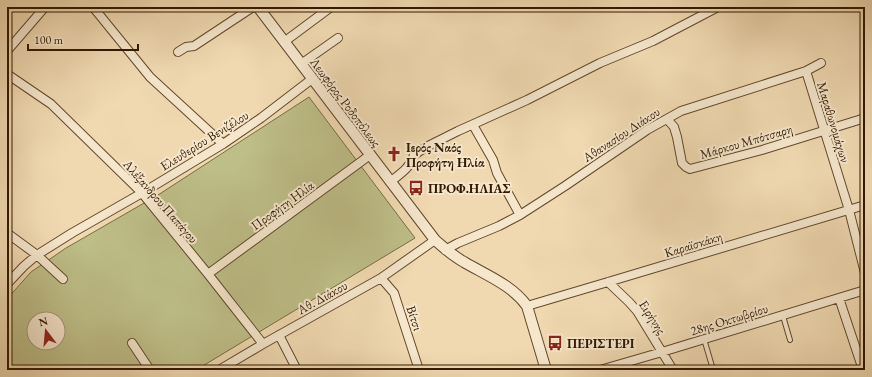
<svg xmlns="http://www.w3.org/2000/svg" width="872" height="377" viewBox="0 0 872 377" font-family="'EB Garamond',serif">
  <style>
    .green { fill: #bebe88; stroke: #786c44; fill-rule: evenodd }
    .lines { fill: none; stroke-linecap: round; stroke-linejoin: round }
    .service-casing { stroke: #62492c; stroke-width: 6 }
    .minor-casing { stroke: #62492c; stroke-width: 10 }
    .tertiary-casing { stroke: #62492c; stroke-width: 12 }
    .service { stroke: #f5e6cc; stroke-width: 4 }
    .minor { stroke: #f5e6cc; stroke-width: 8 }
    .tertiary { stroke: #f5e6cc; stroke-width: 10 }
    .labels { text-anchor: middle; stroke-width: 4; stroke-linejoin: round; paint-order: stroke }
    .street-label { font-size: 13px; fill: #321900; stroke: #f5e6cc }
    .poi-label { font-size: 13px; font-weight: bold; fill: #321900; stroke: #f5e6cc; text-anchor: start }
  </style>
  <rect width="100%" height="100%" fill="#f0d9b1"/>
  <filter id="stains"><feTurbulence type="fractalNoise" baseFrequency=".005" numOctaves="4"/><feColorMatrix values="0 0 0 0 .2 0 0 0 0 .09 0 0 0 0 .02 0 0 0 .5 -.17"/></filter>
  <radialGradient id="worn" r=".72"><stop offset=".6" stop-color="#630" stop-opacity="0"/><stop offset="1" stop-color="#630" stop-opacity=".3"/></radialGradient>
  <!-- green -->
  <path class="green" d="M 309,97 L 415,238 L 196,370 L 7,370 L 7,299 L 31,272 L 66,248 L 158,195 ZM 34,319 L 58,319 L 58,343 L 34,343 Z"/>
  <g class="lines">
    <defs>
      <path id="service" d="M 783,316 L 790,340
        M 704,339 L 712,366"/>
      <path id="minor" d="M 93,7 L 150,77 L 223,144
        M 284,42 L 331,7
        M 7,51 L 45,7
        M 178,52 L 186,47 L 194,46 L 253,7
        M 301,64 L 338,38
        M 806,71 L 849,210 L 865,273
        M 7,74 L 51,104 L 142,193 L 208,274 L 263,344
        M 667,119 L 674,127 L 677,137 L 682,163 L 686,167 L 690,169 L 762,150 L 865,118
        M 473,125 L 493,160 L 497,173 L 520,215
        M 390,182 C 400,174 411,167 414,155 L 426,147 L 458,131 L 527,100 L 600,63 L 653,41 L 718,7
        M 7,233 L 37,255 L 63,279
        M 445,250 L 458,243 L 499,226 L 520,215 L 565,186 L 647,130 L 681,111 L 806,71 L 821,63
        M 208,274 L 370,155
        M 381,278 L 394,293 L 419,370
        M 608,282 L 629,302 L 637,311 L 673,370
        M 7,284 L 24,266 L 37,255 L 72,233 L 142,193 L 223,144 L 261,118 L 312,79
        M 839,298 L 863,370
        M 527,306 L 608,282 L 865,205
        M 279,335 L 297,370
        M 132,343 L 150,370
        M 219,370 L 263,344 L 381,278 L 435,240
        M 600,370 L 662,352 L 865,290"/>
      <path id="tertiary" d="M 258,7 L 435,240 C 444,248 453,256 464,262 C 486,275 512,285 527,306 L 546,370"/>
    </defs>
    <!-- service casing -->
    <use href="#service" class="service-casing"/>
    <!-- minor casing -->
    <use href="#minor" class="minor-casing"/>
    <!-- tertiary casing -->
    <use href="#tertiary" class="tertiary-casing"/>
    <!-- service -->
    <use href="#service" class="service"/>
    <!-- minor -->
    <use href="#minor" class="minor"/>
    <!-- tertiary -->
    <use href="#tertiary" class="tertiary"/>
  </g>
  <!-- icons -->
  <defs>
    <symbol id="church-bare" viewBox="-9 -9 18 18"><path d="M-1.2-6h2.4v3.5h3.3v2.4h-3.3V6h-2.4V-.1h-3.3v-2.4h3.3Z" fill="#8f2418" stroke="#f5e6cc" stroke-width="2.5" paint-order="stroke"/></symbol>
    <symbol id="bus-bare" viewBox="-9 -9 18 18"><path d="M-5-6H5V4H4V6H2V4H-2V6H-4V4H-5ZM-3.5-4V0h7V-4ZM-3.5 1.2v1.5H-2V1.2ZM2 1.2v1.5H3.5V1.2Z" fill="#8f2418" stroke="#f5e6cc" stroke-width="2.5" paint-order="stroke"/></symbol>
  </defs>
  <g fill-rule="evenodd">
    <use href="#church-bare" x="383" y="143" width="22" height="22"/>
    <use href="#bus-bare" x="405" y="177" width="22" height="22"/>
    <use href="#bus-bare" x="544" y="332" width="22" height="22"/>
  </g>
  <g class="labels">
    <!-- street labels -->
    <g class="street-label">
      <text transform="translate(346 102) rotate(53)" y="5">Λεωφόρος Ροδοπόλεως</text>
      <text transform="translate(834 122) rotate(73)" y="5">Μαραθωνομάχων</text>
      <text transform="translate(621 134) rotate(-33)" y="5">Αθανασίου Διάκου</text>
      <text transform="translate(204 140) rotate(-32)" y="5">Ελευθερίου Βενιζέλου</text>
      <text transform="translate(746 141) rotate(-16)" y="5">Μάρκου Μπότσαρη</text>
      <text transform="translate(161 201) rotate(49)" y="5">Αλέξανδρου Παπάγου</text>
      <text transform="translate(282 205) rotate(-36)" y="5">Προφήτη Ηλία</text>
      <text transform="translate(693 244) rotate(-17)" y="5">Καραϊσκάκη</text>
      <text transform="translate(322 297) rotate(-29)" y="5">Αθ. Διάκου</text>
      <text transform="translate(653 317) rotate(57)" y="5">Ειρήνης</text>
      <text transform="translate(415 318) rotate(72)" y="5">Βίτσι</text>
      <text transform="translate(729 319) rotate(-17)" y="5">28ης Οκτωβρίου</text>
    </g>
    <!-- poi labels -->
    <g class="poi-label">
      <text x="406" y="152">Ιερός Ναός<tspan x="406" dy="15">Προφήτη Ηλία</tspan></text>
      <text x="428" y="193">ΠΡΟΦ.ΗΛΙΑΣ</text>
      <text x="567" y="348">ΠΕΡΙΣΤΕΡΙ</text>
    </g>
  </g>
  <!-- margin -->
  <rect width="872" height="377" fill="none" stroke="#f0d9b1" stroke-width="24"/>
  <rect x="8" y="8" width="856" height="361" fill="none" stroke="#321900" stroke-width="2"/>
  <rect x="12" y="12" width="848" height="353" fill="none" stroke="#321900"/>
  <!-- north arrow -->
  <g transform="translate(46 331) rotate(344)"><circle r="19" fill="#f5e6cc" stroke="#a7947a"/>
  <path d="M0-3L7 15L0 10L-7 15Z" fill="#8f2418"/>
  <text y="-6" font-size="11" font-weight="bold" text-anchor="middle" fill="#321900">N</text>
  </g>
  <!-- scale -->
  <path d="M28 44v6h110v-6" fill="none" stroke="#321900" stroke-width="2"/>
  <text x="34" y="44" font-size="12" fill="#321900" stroke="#f5e6cc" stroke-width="3" paint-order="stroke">100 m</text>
  <rect width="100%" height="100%" filter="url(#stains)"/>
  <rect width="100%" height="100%" fill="url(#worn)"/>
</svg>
